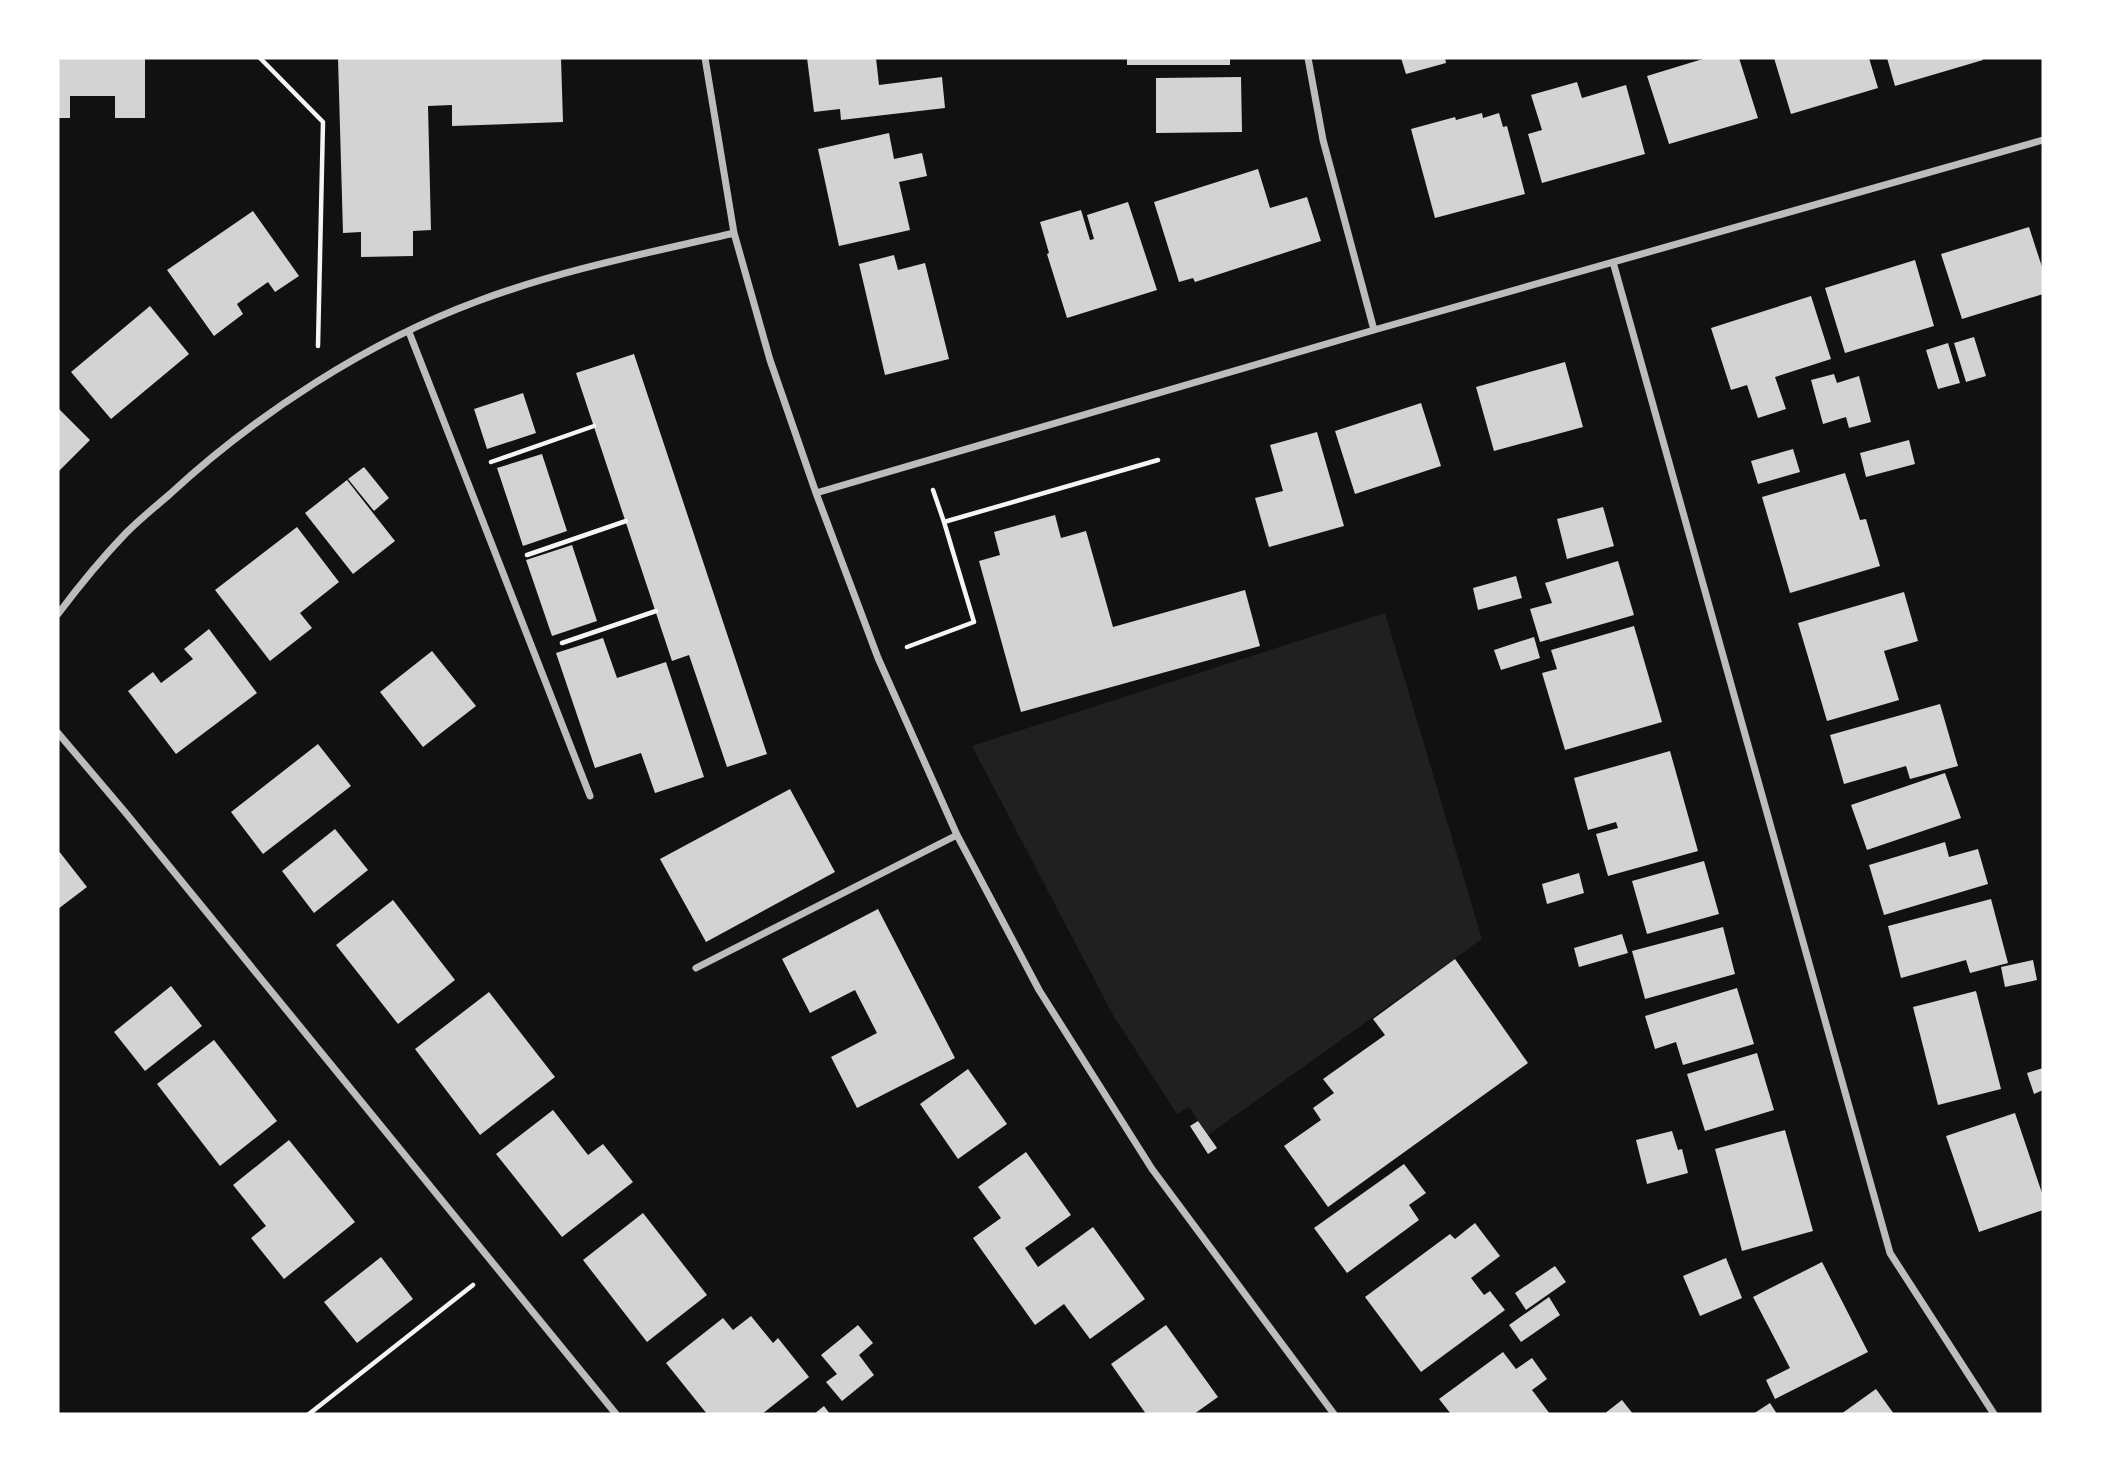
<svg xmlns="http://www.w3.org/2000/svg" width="2101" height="1472" viewBox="0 0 2101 1472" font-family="Lato,sans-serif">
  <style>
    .green { fill: #202020 }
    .building { fill: #d3d3d3 }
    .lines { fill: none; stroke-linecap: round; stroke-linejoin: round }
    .path { stroke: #f5f5f5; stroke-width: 4.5 }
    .minor { stroke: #bcbcbc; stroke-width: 7 }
  </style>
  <rect width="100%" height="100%" fill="#111"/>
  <!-- green -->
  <path class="green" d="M 1385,613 L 1482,939 L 1208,1135 L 1189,1107 L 1177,1114 L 1113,1015 L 972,746 Z"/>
  <!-- building -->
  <path class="building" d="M 58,58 L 145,58 L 145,118 L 115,118 L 115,96 L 70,96 L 70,118 L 58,118 Z
    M 338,58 L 561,58 L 563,122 L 452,126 L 452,105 L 428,106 L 431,230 L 413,231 L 413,256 L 361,257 L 361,232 L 343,233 Z
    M 807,58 L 876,58 L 879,85 L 942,77 L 945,108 L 841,120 L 840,109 L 814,112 Z
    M 1127,58 L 1230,58 L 1230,65 L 1127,65 Z
    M 1401,58 L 1445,58 L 1446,63 L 1406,74 Z
    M 1706,58 L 1739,58 L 1758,118 L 1669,144 L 1647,76 Z
    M 1774,58 L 1869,58 L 1878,88 L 1791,114 Z
    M 1887,58 L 1982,58 L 1983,60 L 1895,86 Z
    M 1241,77 L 1242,132 L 1156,133 L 1156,78 Z
    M 1577,82 L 1582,98 L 1626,85 L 1645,154 L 1542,183 L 1528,134 L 1542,130 L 1531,95 Z
    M 1482,113 L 1483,118 L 1499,113 L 1503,127 L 1507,126 L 1525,194 L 1435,218 L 1411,129 L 1455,117 L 1456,120 Z
    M 889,133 L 894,159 L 922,153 L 927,176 L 899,182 L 910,230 L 839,246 L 818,149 Z
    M 1258,169 L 1270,208 L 1307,197 L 1321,241 L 1195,282 L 1193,278 L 1179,282 L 1154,202 Z
    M 1128,202 L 1157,290 L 1067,318 L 1047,254 L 1049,253 L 1040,222 L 1081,210 L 1090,240 L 1094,239 L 1087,215 Z
    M 253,211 L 299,276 L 275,292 L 268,282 L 248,296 L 237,304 L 243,314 L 214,336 L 167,270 Z
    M 2029,227 L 2043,270 L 2043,294 L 1962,319 L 1941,254 Z
    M 894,255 L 898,270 L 925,263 L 949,359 L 885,375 L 859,264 Z
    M 1915,260 L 1934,326 L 1845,353 L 1825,288 Z
    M 1811,296 L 1831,359 L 1775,377 L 1786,409 L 1758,418 L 1747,385 L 1731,390 L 1711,328 Z
    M 150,306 L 189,354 L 111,419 L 71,372 Z
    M 1974,337 L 1986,376 L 1966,382 L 1954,343 Z
    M 1948,343 L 1960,383 L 1938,389 L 1926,350 Z
    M 634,354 L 767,754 L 727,767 L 689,655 L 672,661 L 576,373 Z
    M 1565,362 L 1583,427 L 1494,451 L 1476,387 Z
    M 1834,374 L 1837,383 L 1859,376 L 1871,422 L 1849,428 L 1846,417 L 1823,424 L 1811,380 Z
    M 523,393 L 536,433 L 487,449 L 474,409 Z
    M 1421,403 L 1441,466 L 1355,494 L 1335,431 Z
    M 58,408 L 90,440 L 58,472 Z
    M 1317,432 L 1344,526 L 1269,547 L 1255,498 L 1283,491 L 1270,445 Z
    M 1909,440 L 1915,464 L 1866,477 L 1860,453 Z
    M 1793,449 L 1800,472 L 1758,484 L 1751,461 Z
    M 542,454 L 567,531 L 523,546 L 497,468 Z
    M 364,467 L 389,498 L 374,511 L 348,479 Z
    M 1845,473 L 1860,520 L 1866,519 L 1880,566 L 1790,593 L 1762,497 Z
    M 347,480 L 395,541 L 353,574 L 305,513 Z
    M 1603,507 L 1614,546 L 1567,559 L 1557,519 Z
    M 1055,515 L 1061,538 L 1086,531 L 1113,627 L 1245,590 L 1260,646 L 1021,712 L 979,561 L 1000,555 L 994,532 Z
    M 297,527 L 339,582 L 300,613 L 312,628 L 270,661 L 215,590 Z
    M 572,545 L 597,621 L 552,636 L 526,560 Z
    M 1618,561 L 1634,615 L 1540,642 L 1530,609 L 1552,603 L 1545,583 Z
    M 1516,576 L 1522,598 L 1478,610 L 1473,588 Z
    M 1904,592 L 1918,641 L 1884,651 L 1899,700 L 1827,721 L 1798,623 Z
    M 1634,626 L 1662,722 L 1565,750 L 1542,673 L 1557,669 L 1551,650 Z
    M 209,629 L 257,693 L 176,754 L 128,691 L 153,672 L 161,683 L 193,659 L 184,649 Z
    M 1534,637 L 1540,658 L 1501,670 L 1494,650 Z
    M 603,638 L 617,678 L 666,662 L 704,777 L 655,793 L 641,753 L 595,768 L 556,653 Z
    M 432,651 L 476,706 L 423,747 L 380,692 Z
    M 1940,704 L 1958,766 L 1910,779 L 1906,766 L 1844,784 L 1830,735 Z
    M 318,744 L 351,786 L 263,854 L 231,812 Z
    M 1670,751 L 1698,851 L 1608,876 L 1596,834 L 1618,828 L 1616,822 L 1588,830 L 1574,778 Z
    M 1945,773 L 1961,818 L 1867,850 L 1851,805 Z
    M 790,789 L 835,872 L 706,942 L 660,859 Z
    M 335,829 L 368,870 L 314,913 L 282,871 Z
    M 1945,842 L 1949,857 L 1978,849 L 1988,884 L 1884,915 L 1869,865 Z
    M 58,850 L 87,887 L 58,909 Z
    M 1704,861 L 1719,914 L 1647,934 L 1632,881 Z
    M 1579,873 L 1584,893 L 1547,904 L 1542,884 Z
    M 1991,899 L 2008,963 L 1970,973 L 1966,960 L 1901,978 L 1888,926 Z
    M 393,900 L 455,980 L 398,1024 L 336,945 Z
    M 878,909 L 955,1058 L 857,1108 L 831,1057 L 877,1033 L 855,990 L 810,1013 L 782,959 Z
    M 1723,927 L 1735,974 L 1645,999 L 1632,951 Z
    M 1622,934 L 1628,953 L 1579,967 L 1574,948 Z
    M 1455,959 L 1528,1063 L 1328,1207 L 1284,1146 L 1321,1120 L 1313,1108 L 1334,1093 L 1323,1079 L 1385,1035 L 1373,1019 Z
    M 2033,960 L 2037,980 L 2005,987 L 2001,967 Z
    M 171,986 L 202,1026 L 145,1071 L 114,1032 Z
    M 1737,988 L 1754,1044 L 1683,1065 L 1676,1042 L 1655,1049 L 1645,1016 Z
    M 1976,991 L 2001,1089 L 1938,1105 L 1913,1007 Z
    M 489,992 L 555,1077 L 480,1135 L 415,1049 Z
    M 214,1040 L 277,1121 L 220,1166 L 157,1084 Z
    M 1757,1053 L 1774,1110 L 1705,1131 L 1687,1074 Z
    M 2043,1068 L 2043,1090 L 2034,1094 L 2027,1073 Z
    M 968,1069 L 1007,1124 L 958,1159 L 920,1104 Z
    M 553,1110 L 588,1155 L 603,1144 L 633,1182 L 562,1237 L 496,1154 Z
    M 2015,1113 L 2043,1196 L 2043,1210 L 1979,1232 L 1946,1136 Z
    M 1198,1121 L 1217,1148 L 1208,1154 L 1190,1126 Z
    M 1785,1130 L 1813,1231 L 1742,1251 L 1715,1149 Z
    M 1672,1131 L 1678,1150 L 1682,1149 L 1688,1173 L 1647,1184 L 1636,1140 Z
    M 289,1140 L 355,1222 L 284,1279 L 251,1238 L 266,1226 L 233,1185 Z
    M 1026,1152 L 1071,1215 L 1025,1248 L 1038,1267 L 1093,1227 L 1145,1299 L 1090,1339 L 1064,1304 L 1035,1325 L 973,1238 L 1001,1218 L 978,1187 Z
    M 1404,1164 L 1426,1193 L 1409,1205 L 1419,1220 L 1347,1273 L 1314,1228 Z
    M 643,1213 L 707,1295 L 647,1342 L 583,1260 Z
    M 1475,1223 L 1500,1256 L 1471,1278 L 1484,1295 L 1490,1291 L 1505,1310 L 1421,1372 L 1365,1297 L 1450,1234 L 1455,1239 Z
    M 381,1257 L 413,1299 L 357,1343 L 324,1302 Z
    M 1726,1258 L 1742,1298 L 1700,1316 L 1683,1276 Z
    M 1822,1262 L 1868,1352 L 1775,1399 L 1766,1380 L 1790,1368 L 1753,1297 Z
    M 1555,1266 L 1566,1282 L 1526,1310 L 1515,1293 Z
    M 1549,1297 L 1560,1315 L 1521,1342 L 1509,1325 Z
    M 751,1316 L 773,1343 L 778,1338 L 809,1377 L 762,1414 L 707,1414 L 666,1363 L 723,1318 L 733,1330 Z
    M 858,1325 L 873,1343 L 859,1355 L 874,1375 L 842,1401 L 826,1382 L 837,1374 L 821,1355 Z
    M 1166,1325 L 1218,1397 L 1194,1414 L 1146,1414 L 1111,1364 Z
    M 1503,1352 L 1516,1369 L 1532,1358 L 1547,1379 L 1532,1390 L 1550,1414 L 1451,1414 L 1439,1399 Z
    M 1876,1389 L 1894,1414 L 1841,1414 Z
    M 1622,1400 L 1633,1414 L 1604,1414 Z
    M 1770,1403 L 1777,1414 L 1753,1414 Z
    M 824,1406 L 830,1414 L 814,1414 Z"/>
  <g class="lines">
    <!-- path -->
    <path class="path" d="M 260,58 L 323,122 L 318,346
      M 491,462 L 594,426
      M 933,490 L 944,522
      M 527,555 L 626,521
      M 562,643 L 656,611
      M 907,647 L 974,622 L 944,522 L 1158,460
      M 309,1414 L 473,1285"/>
    <!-- minor -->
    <path class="minor" d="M 705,58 L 734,233 L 770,360 L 816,493 L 878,658 L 957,835 L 1039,990 L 1152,1169 L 1334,1414
      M 1308,58 L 1323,140 L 1374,330
      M 1613,262 L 1890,1253 L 1994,1414
      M 409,332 L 590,796
      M 816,493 L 1374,330 L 2043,140
      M 58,614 C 79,586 102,558 126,533 C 140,519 155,507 170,494 C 257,414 367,342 478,301 C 561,270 648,253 734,233
      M 58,733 L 125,812 L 616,1414
      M 696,968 L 957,835"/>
  </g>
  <!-- border -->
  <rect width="2101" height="1472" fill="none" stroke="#ffffff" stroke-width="119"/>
</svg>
